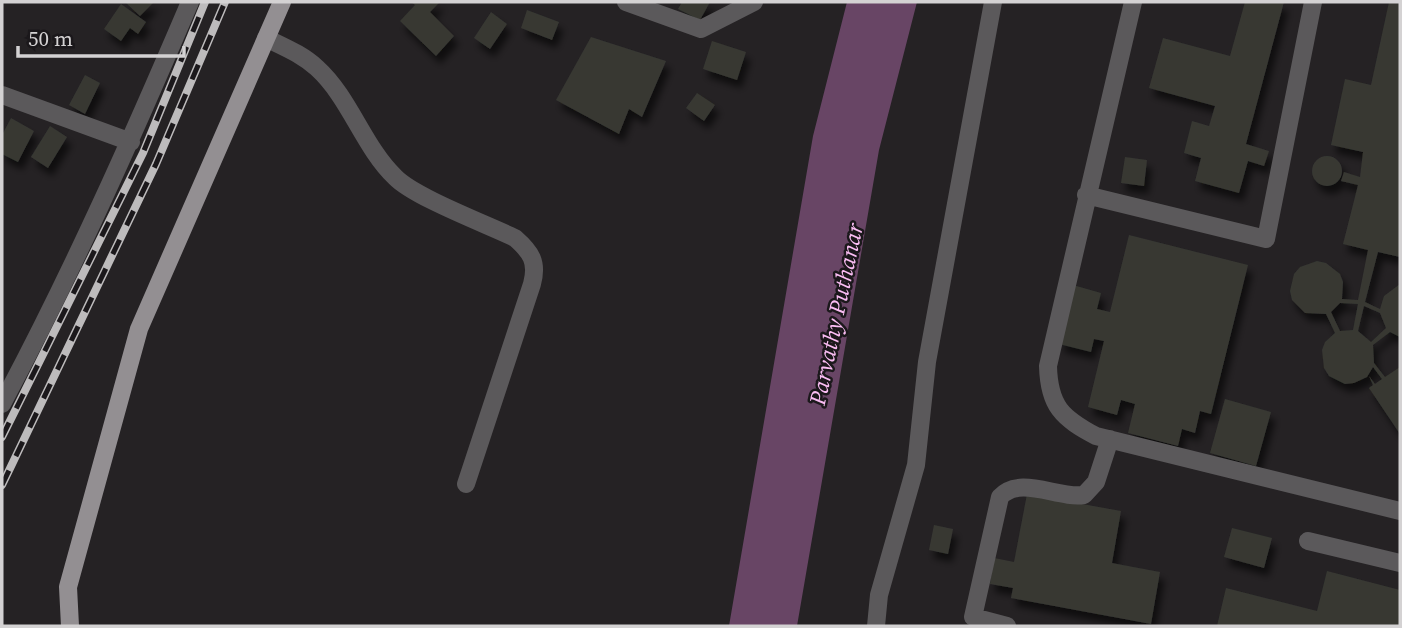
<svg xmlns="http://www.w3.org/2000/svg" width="1402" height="628" viewBox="0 0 1402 628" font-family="'Source Serif 4',serif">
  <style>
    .water { fill: #684565 }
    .building { fill: #373833; fill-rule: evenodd; filter: url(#shadow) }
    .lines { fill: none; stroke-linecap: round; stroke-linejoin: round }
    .minor { stroke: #5b595b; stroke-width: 18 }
    .major { stroke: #938f92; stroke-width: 18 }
    .rail-casing { stroke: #bdbbbc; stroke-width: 8 }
    .rail { stroke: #1b181b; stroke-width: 5; stroke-dasharray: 16; stroke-linecap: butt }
    .labels { text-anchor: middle; stroke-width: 5; stroke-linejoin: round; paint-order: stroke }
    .water-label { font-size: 23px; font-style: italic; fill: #fabdf3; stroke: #1b181b }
  </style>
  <defs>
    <filter id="shadow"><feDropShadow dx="4.5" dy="8" stdDeviation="3.5" flood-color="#0009"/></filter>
  </defs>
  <rect width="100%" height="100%" fill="#252224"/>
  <!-- water -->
  <path class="water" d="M 847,2 L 917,2 L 879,150 L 797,626 L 729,626 L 813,136 Z"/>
  <!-- building -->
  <path class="building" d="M 125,2 L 154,2 L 140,16 Z
    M 411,2 L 440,2 L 430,12 L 454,36 L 436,56 L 400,21 L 415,5 Z
    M 682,2 L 710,2 L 700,20 L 678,9 Z
    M 1245,2 L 1284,2 L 1246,144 L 1269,151 L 1264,166 L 1248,161 L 1239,193 L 1195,181 L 1201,158 L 1184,153 L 1192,121 L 1209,126 L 1215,106 L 1149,88 L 1163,38 L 1230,56 Z
    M 1389,2 L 1400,2 L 1400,257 L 1378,252 L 1365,302 L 1380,309 L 1384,296 L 1400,284 L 1400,337 L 1390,332 L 1373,345 L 1374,363 L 1385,377 L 1400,367 L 1400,434 L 1369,388 L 1373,385 L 1369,376 L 1375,384 L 1382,379 L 1373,367 L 1367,377 L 1354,383 L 1345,384 L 1329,376 L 1324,368 L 1322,350 L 1325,342 L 1335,333 L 1326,314 L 1305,313 L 1292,300 L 1290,291 L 1294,274 L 1300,267 L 1317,261 L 1326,263 L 1340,274 L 1343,282 L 1342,299 L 1358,300 L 1368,250 L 1343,244 L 1358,185 L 1341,181 L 1344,172 L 1360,177 L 1363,152 L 1331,145 L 1345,79 L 1371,85 ZM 1340,303 L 1358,304 L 1353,330 L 1340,331 L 1331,312 ZM 1364,306 L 1380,313 L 1386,328 L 1371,342 L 1358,331 Z
    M 121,4 L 146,22 L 138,34 L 130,28 L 121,41 L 104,29 Z
    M 527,10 L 559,22 L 552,40 L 521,28 Z
    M 491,12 L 507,24 L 490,49 L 474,38 Z
    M 591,37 L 666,61 L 642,117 L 629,109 L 619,134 L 556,100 Z
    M 712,41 L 746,52 L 737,80 L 703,69 Z
    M 85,75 L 100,83 L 85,114 L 69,105 Z
    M 697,93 L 715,105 L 704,121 L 686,108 Z
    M 11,118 L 34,131 L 18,162 L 2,154 L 2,135 Z
    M 50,126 L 67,137 L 48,168 L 31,157 Z
    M1312 171a15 15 0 1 1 30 0a15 15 0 1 1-30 0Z
    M 1125,157 L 1147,160 L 1144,186 L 1121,183 Z
    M 1129,235 L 1248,265 L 1211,414 L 1200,411 L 1195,433 L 1182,429 L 1178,446 L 1128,433 L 1135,404 L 1121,400 L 1117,415 L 1088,407 L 1104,341 L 1094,339 L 1091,352 L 1059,344 L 1073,285 L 1101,293 L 1097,309 L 1110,312 Z
    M 1225,399 L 1271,412 L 1256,466 L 1210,453 Z
    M 1027,494 L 1121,511 L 1112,563 L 1160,572 L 1151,624 L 1011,598 L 1013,588 L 990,584 L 994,558 L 1014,562 Z
    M 934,525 L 953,529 L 948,554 L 929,550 Z
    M 1232,528 L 1272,538 L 1264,568 L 1224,557 Z
    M 1327,571 L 1400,590 L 1400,626 L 1217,626 L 1226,588 L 1317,611 Z"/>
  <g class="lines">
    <!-- minor -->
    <path class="minor" d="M 626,2 L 701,29 L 754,2
      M 1133,2 L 1048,366 C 1049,406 1062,418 1096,436 L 1400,511
      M 266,38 C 284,47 302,54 317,68 C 350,98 363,146 395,177 C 414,197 486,224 515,238 C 531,252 538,262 532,284 L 466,484
      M 2,95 L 131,142
      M 1086,195 L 1266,239 L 1313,2
      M 2,404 C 72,273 132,138 190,2
      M 1308,541 L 1400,563
      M 876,626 L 879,595 L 916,465 L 927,362 L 993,2
      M 1007,626 L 973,617 L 1000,497 C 1020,475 1058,499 1084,495 L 1096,482 L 1110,439"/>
    <!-- major -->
    <path class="major" d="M 70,626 L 68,587 L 139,329 L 282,2"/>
    <defs>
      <path id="rail" d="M 2,437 L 143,153 L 205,2
        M 2,485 L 156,164 L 225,2"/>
    </defs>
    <!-- rail casing -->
    <use href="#rail" class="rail-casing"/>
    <!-- rail -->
    <use href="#rail" class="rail"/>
  </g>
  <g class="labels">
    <!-- water labels -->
    <g class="water-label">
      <text transform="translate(836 314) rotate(-78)" y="8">Parvathy Puthanar</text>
    </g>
  </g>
  <!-- border -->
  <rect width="1402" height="628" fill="none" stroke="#d4d2d3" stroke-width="7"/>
  <!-- scale -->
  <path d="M18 46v10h166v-10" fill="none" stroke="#d4d2d3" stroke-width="3.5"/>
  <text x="28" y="46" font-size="21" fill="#d4d2d3" stroke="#1b181b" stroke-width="5" paint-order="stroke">50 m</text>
</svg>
